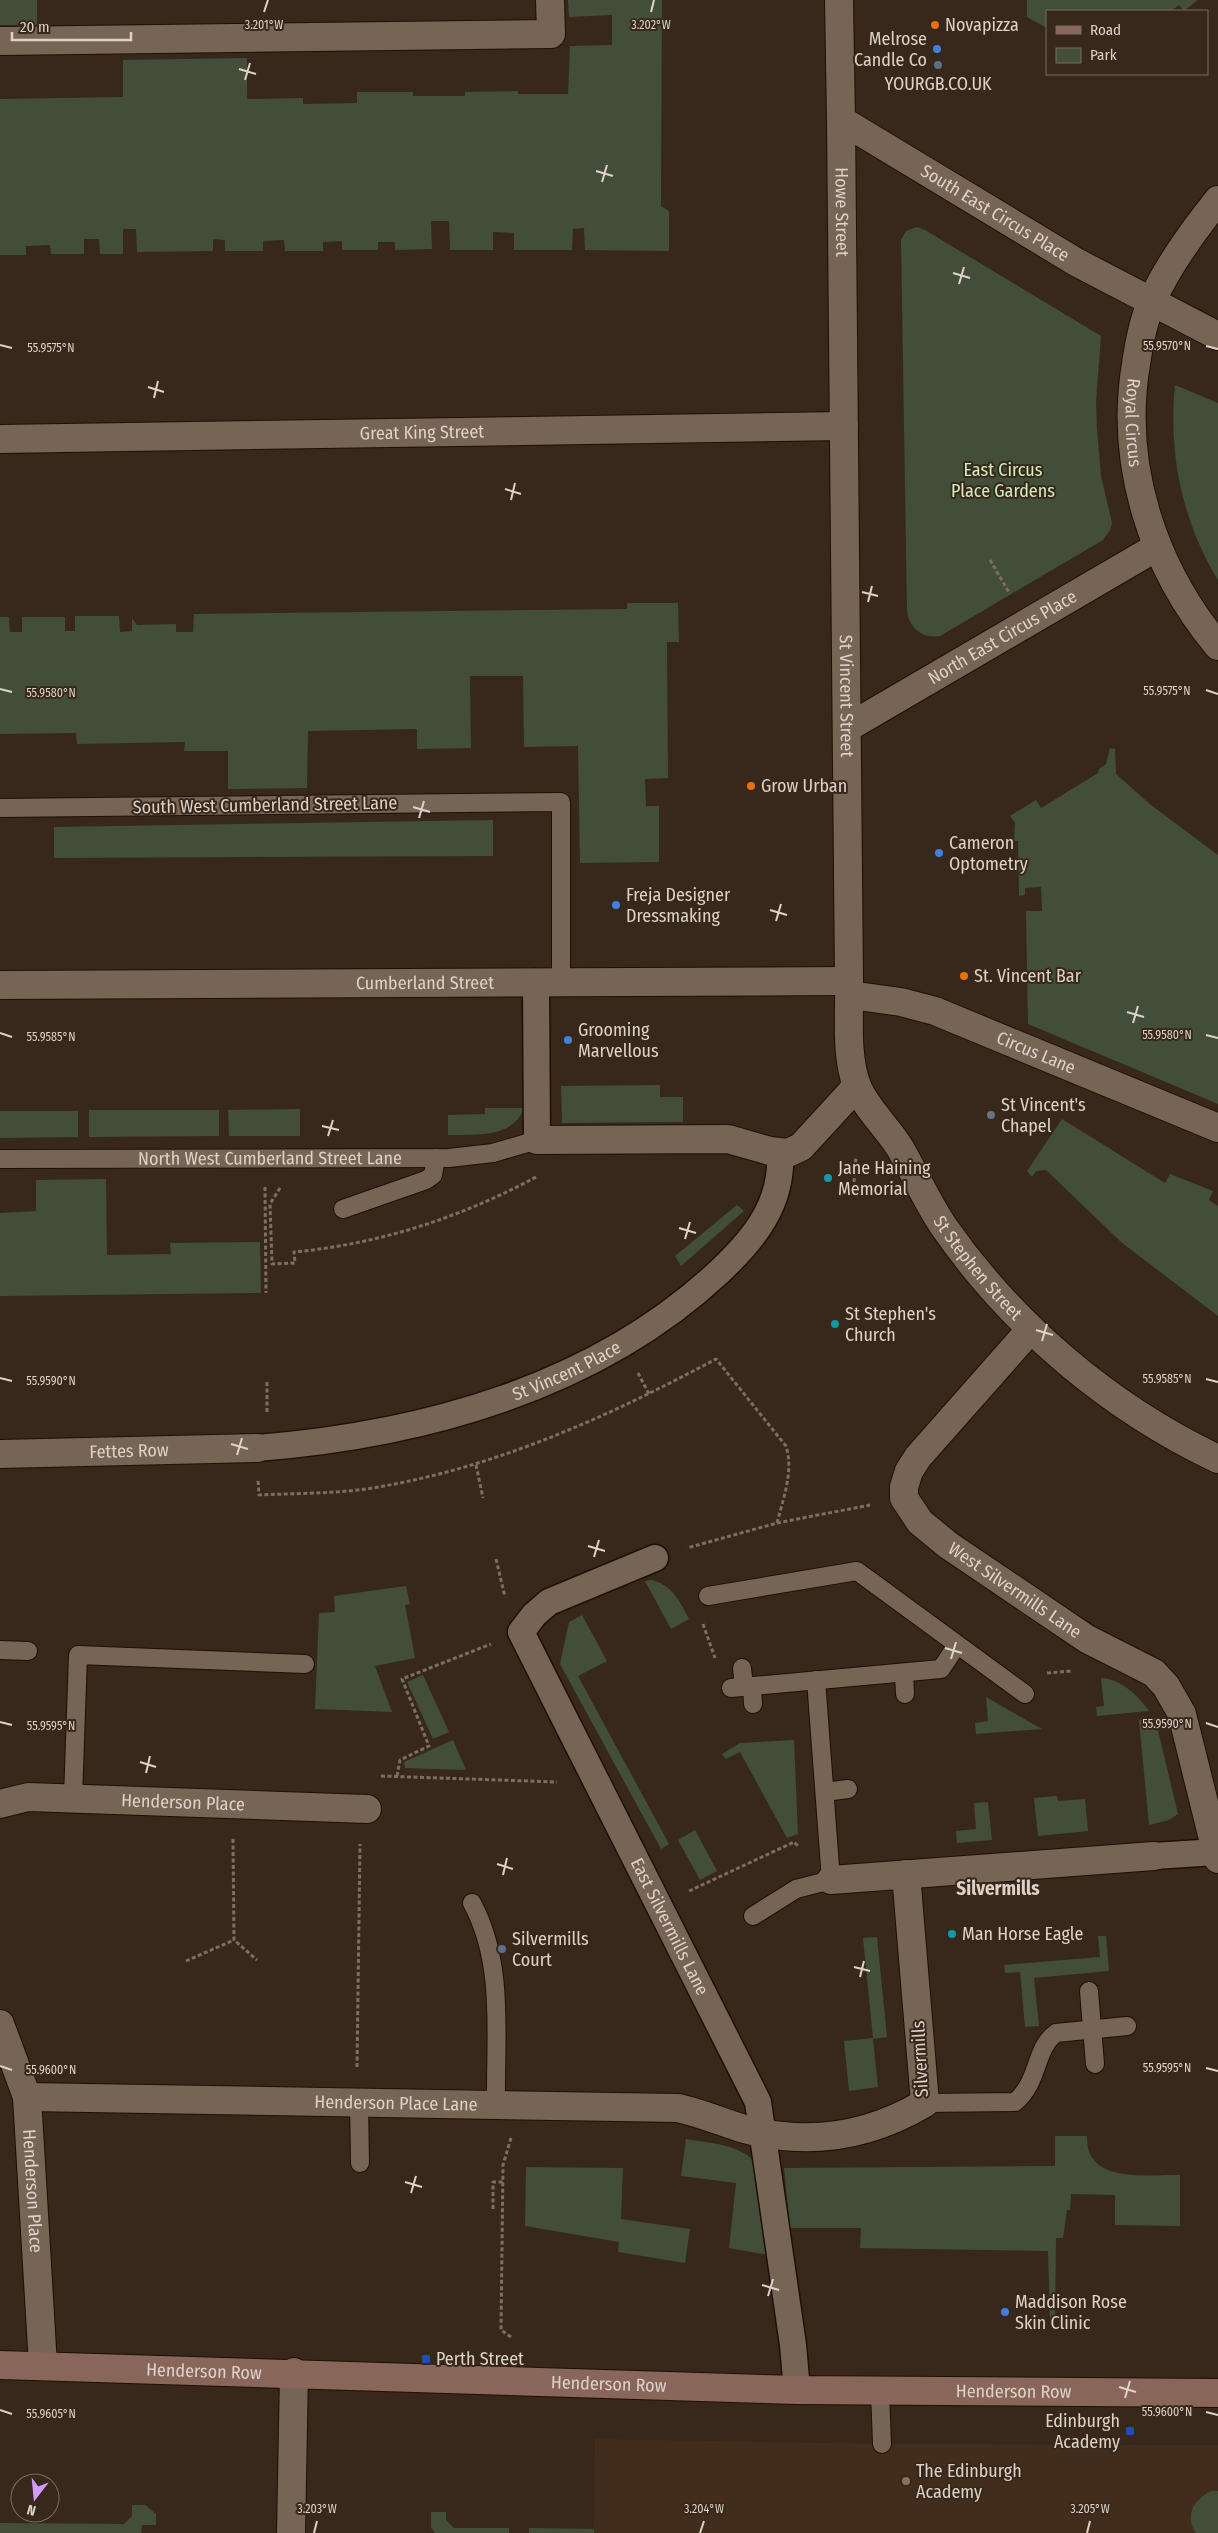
<svg xmlns="http://www.w3.org/2000/svg" width="1218" height="2533" viewBox="0 0 1218 2533" font-family="'Fira Sans Condensed',sans-serif">
  <style>
    .built { fill: #422d1c }
    .green { fill: #424e3a }
    .lines { fill: none; stroke-linecap: round; stroke-linejoin: round }
    .service-casing { stroke: #1e1005; stroke-width: 20 }
    .pedestrian-casing { stroke: #1e1005; stroke-width: 29 }
    .minor-casing { stroke: #1e1005; stroke-width: 30 }
    .tertiary-casing { stroke: #1e1005; stroke-width: 30 }
    .secondary-casing { stroke: #1e1005; stroke-width: 30 }
    .path { stroke: #7b6e62; stroke-width: 3; stroke-dasharray: 4 2.5; stroke-linecap: butt }
    .service { stroke: #766455; stroke-width: 18 }
    .pedestrian { stroke: #766455; stroke-width: 26 }
    .minor { stroke: #766455; stroke-width: 28 }
    .tertiary { stroke: #766455; stroke-width: 28 }
    .secondary { stroke: #89665a; stroke-width: 28 }
    .ticks { fill: none; stroke: #dcd2c9; stroke-width: 2 }
    .food-dot { fill: #e8710a; stroke: #37281b; stroke-width: 2 }
    .shop-dot { fill: #3f7fe0; stroke: #37281b; stroke-width: 2 }
    .service-dot { fill: #5c6f8a; stroke: #37281b; stroke-width: 2 }
    .worship-dot { fill: #6b7280; stroke: #37281b; stroke-width: 2 }
    .culture-dot { fill: #0f9aa8; stroke: #37281b; stroke-width: 2 }
    .transit-dot { fill: #1a4fb4; stroke: #37281b; stroke-width: 2 }
    .education-dot { fill: #8d6e63; stroke: #37281b; stroke-width: 2 }
    .labels { text-anchor: middle; stroke-width: 4; stroke-linejoin: round; paint-order: stroke }
    .poi-label { font-size: 18px; fill: #dcd2c9; stroke: #37281b; text-anchor: start }
    .street-label { font-size: 18px; fill: #dcd2c9; stroke: #37281b }
    .park-label { font-size: 18px; fill: #cfefbb; stroke: #37281b }
    .neighbourhood-label { font-size: 19px; font-weight: bold; fill: #dcd2c9; stroke: #37281b }
    .ticks-label { font-size: 12px; text-anchor: middle; fill: #dcd2c9; stroke: #37281b; stroke-width: 4; stroke-linejoin: round; paint-order: stroke }
  </style>
  <rect width="100%" height="100%" fill="#37281b"/>
  <!-- built -->
  <path class="built" d="M 595,2439 L 882,2444 L 1218,2445 L 1218,2533 L 594,2533 Z"/>
  <!-- green -->
  <path class="green" d="M 0,0 L 37,0 L 37,25 L 0,25 Z
    M 568,0 L 662,0 L 661,201 L 661,206 L 669,211 L 669,251 L 585,250 L 584,228 L 573,229 L 572,250 L 514,250 L 514,233 L 493,232 L 493,250 L 450,250 L 449,221 L 431,221 L 432,249 L 395,250 L 395,242 L 378,242 L 378,250 L 342,250 L 342,241 L 323,242 L 323,251 L 285,251 L 284,240 L 263,241 L 263,251 L 225,251 L 225,240 L 213,239 L 213,251 L 137,252 L 136,229 L 123,229 L 123,254 L 100,254 L 99,239 L 84,239 L 84,254 L 51,254 L 50,245 L 26,246 L 26,255 L 0,255 L 0,99 L 123,97 L 123,60 L 247,58 L 247,99 L 303,98 L 303,104 L 357,103 L 357,92 L 413,92 L 413,96 L 465,96 L 465,92 L 518,91 L 518,94 L 568,94 L 570,46 L 612,45 L 612,15 L 569,17 Z
    M 1027,0 L 1198,0 L 1184,11 L 1179,5 L 1171,11 L 1047,11 L 1047,28 L 1027,17 Z
    M 917,227 L 925,230 L 1101,336 L 1096,402 L 1097,429 L 1101,476 L 1112,523 L 1110,530 L 1103,540 L 940,636 C 923,639 909,628 907,611 L 901,240 L 906,231 Z
    M 1175,385 L 1218,403 L 1218,580 C 1182,521 1168,453 1175,385 Z
    M 627,603 L 678,603 L 679,642 L 667,642 L 668,778 L 645,779 L 646,806 L 659,806 L 659,862 L 580,863 L 578,746 L 524,747 L 523,676 L 470,676 L 471,748 L 417,749 L 417,729 L 308,731 L 307,788 L 228,789 L 228,751 L 184,751 L 185,742 L 77,744 L 76,733 L 0,734 L 0,617 L 9,617 L 10,632 L 22,632 L 22,617 L 65,617 L 65,631 L 75,631 L 75,616 L 119,616 L 120,632 L 132,631 L 132,618 L 137,625 L 176,624 L 176,632 L 193,632 L 194,614 L 627,609 Z
    M 1110,748 L 1115,749 L 1116,774 L 1151,805 L 1218,855 L 1218,1104 L 1028,1024 L 1026,911 L 1042,911 L 1041,887 L 1025,888 L 1025,895 L 1019,896 L 1018,841 L 1014,841 L 1015,823 L 1010,816 L 1036,800 L 1041,808 L 1098,773 L 1099,769 L 1106,764 Z
    M 493,820 L 493,856 L 54,858 L 54,827 Z
    M 660,1085 L 660,1097 L 683,1097 L 683,1122 L 562,1123 L 561,1086 Z
    M 485,1108 L 524,1108 C 513,1139 474,1134 448,1135 L 448,1115 L 485,1114 Z
    M 300,1109 L 300,1136 L 229,1136 L 228,1110 Z
    M 89,1110 L 219,1110 L 219,1136 L 89,1137 Z
    M 0,1111 L 78,1111 L 78,1137 L 0,1138 Z
    M 1062,1119 L 1165,1183 L 1170,1174 L 1213,1191 L 1209,1200 L 1218,1206 L 1218,1316 L 1121,1242 L 1046,1170 L 1036,1171 L 1032,1177 L 1027,1171 Z
    M 106,1179 L 107,1255 L 171,1254 L 170,1243 L 260,1242 L 261,1293 L 0,1296 L 0,1213 L 36,1211 L 36,1180 Z
    M 737,1205 L 744,1211 L 681,1266 L 675,1256 Z
    M 652,1580 C 673,1586 679,1600 689,1619 L 671,1629 L 645,1581 Z
    M 406,1586 L 410,1604 L 405,1605 L 415,1658 L 375,1666 L 392,1712 L 315,1709 L 319,1613 L 335,1612 L 334,1596 Z
    M 582,1615 L 607,1661 L 578,1676 L 669,1844 L 661,1849 L 560,1664 L 569,1622 Z
    M 423,1675 L 449,1732 L 433,1739 L 407,1682 Z
    M 1101,1678 C 1121,1679 1138,1695 1149,1711 L 1097,1716 L 1096,1707 L 1104,1706 Z
    M 986,1697 L 1042,1729 L 976,1734 L 975,1723 L 988,1721 Z
    M 1155,1718 L 1178,1814 L 1169,1820 L 1149,1825 L 1139,1720 Z
    M 453,1740 L 466,1770 L 405,1768 L 404,1762 Z
    M 794,1740 L 798,1834 L 787,1838 L 740,1752 L 726,1759 L 722,1754 L 740,1743 Z
    M 1057,1796 L 1058,1801 L 1085,1799 L 1088,1831 L 1038,1836 L 1034,1798 Z
    M 988,1802 L 992,1840 L 957,1843 L 956,1831 L 976,1829 L 974,1803 Z
    M 695,1830 L 717,1871 L 700,1880 L 678,1840 Z
    M 1098,1936 L 1106,1936 L 1109,1971 L 1034,1978 L 1039,2026 L 1025,2027 L 1020,1972 L 1005,1973 L 1004,1965 L 1100,1957 Z
    M 877,1937 L 887,2037 L 873,2039 L 878,2087 L 849,2091 L 844,2041 L 873,2038 L 863,1938 Z
    M 1055,2136 L 1087,2136 C 1085,2185 1148,2174 1180,2175 L 1180,2226 L 1115,2225 L 1115,2195 L 1071,2194 L 1070,2210 L 1067,2210 L 1063,2238 L 1056,2238 L 1055,2322 L 1050,2322 L 1048,2251 L 860,2248 L 861,2228 L 790,2228 L 784,2168 L 1055,2166 Z
    M 686,2139 C 708,2143 742,2144 756,2164 L 769,2255 L 729,2248 L 736,2183 L 681,2176 Z
    M 526,2167 L 623,2168 L 621,2219 L 690,2229 L 685,2263 L 618,2252 L 619,2242 L 525,2226 Z
    M 1211,2491 L 1218,2491 L 1218,2533 L 1196,2533 C 1184,2516 1194,2499 1211,2491 Z
    M 132,2505 L 145,2505 L 156,2514 L 156,2525 L 142,2525 L 141,2533 L 0,2533 L 0,2523 L 124,2524 L 132,2516 Z
    M 431,2512 L 446,2512 L 446,2520 L 454,2528 L 509,2528 L 509,2533 L 435,2533 L 431,2528 Z
    M 529,2528 L 594,2529 L 594,2533 L 529,2533 Z"/>
  <g class="lines">
    <defs>
      <g id="service">
        <path d="M 0,808 L 561,802 L 561,981"/>
        <path id="s1" d="M 0,1159 L 449,1158 L 493,1153 L 537,1140"/>
        <path d="M 343,1209 L 426,1180 L 433,1175 L 436,1158"/>
        <path d="M 708,1596 L 857,1571 L 1025,1694"/>
        <path d="M 0,1650 L 28,1651"/>
        <path d="M 742,1668 L 744,1687"/>
        <path d="M 904,1673 L 905,1694"/>
        <path d="M 752,1686 L 753,1704"/>
        <path d="M 731,1688 L 941,1669 L 957,1645"/>
        <path d="M 825,1792 L 848,1789"/>
        <path d="M 73,1798 L 78,1655 L 305,1664"/>
        <path d="M 472,1903 C 505,1964 495,2037 496,2104"/>
        <path d="M 753,1916 L 796,1889 L 831,1880 L 816,1680"/>
        <path d="M 1089,1991 L 1095,2064"/>
        <path d="M 359,2102 L 360,2163"/>
        <path d="M 925,2103 L 1015,2102 C 1040,2081 1034,2049 1056,2033 L 1127,2026"/>
        <path d="M 880,2391 L 882,2444"/>
      </g>
      <g id="pedestrian">
        <path d="M 536,982 L 537,1140"/>
        <path id="s2" d="M 257,1448 C 422,1435 595,1388 719,1272 C 754,1239 783,1204 780,1153"/>
        <path id="s3" d="M 655,1558 L 549,1602 L 534,1615 L 521,1632 L 758,2102 L 793,2345 L 797,2390"/>
        <path d="M 1154,1856 L 1216,1852"/>
      </g>
      <g id="minor">
        <path d="M 0,41 L 551,34 L 550,0"/>
        <path id="s4" d="M 841,120 L 849,981 C 850,1014 845,1054 857,1086 C 866,1108 887,1127 900,1148 C 915,1174 927,1202 944,1227 C 1013,1326 1110,1408 1218,1459"/>
        <path id="s5" d="M 1218,200 C 1193,231 1168,265 1152,301 C 1143,321 1139,343 1136,364 C 1119,465 1153,568 1218,646"/>
        <path id="s6" d="M 0,439 L 844,426"/>
        <path id="s7" d="M 847,728 L 1157,547"/>
        <path id="s8" d="M 0,985 L 849,981"/>
        <path id="s9" d="M 850,995 L 901,1002 L 935,1011 L 1218,1128"/>
        <path d="M 537,1140 L 728,1139 L 770,1151 L 788,1153 L 801,1147 L 857,1086"/>
        <path id="s10" d="M 1031,1329 L 918,1457 L 909,1471 L 904,1487 L 904,1498 L 920,1522 L 948,1545 L 1087,1639 L 1154,1673 L 1166,1686 L 1182,1714 L 1218,1859"/>
        <path id="s11" d="M 0,1454 L 257,1448"/>
        <path id="s12" d="M 0,1804 L 28,1797 L 367,1809"/>
        <path d="M 831,1880 L 1154,1856"/>
        <path id="s13" d="M 0,2024 L 27,2097 L 43,2365"/>
        <path id="s14" d="M 27,2097 L 678,2108 C 700,2113 722,2122 744,2129 C 808,2146 868,2137 925,2103 L 906,1874"/>
        <path d="M 291,2533 L 294,2372"/>
      </g>
      <g id="tertiary">
        <path id="s15" d="M 839,0 L 841,120 L 1076,262 L 1218,336"/>
      </g>
      <g id="secondary">
        <path id="s16" d="M 0,2365 L 797,2390 L 1218,2393"/>
      </g>
    </defs>
    <!-- service casing -->
    <use href="#service" class="service-casing"/>
    <!-- pedestrian casing -->
    <use href="#pedestrian" class="pedestrian-casing"/>
    <!-- minor casing -->
    <use href="#minor" class="minor-casing"/>
    <!-- tertiary casing -->
    <use href="#tertiary" class="tertiary-casing"/>
    <!-- secondary casing -->
    <use href="#secondary" class="secondary-casing"/>
    <!-- path -->
    <path class="path" d="M 990,560 L 1010,594
      M 854,1182 L 856,1156
      M 265,1187 L 266,1293
      M 280,1188 L 270,1204 L 272,1264 L 295,1263 L 294,1252 C 380,1244 462,1217 538,1176
      M 638,1373 L 649,1394
      M 267,1382 L 267,1412
      M 476,1465 L 483,1498
      M 258,1481 L 259,1495 C 300,1493 343,1494 384,1486 C 502,1465 611,1415 716,1359 L 786,1446 C 794,1471 783,1499 777,1523 L 687,1548
      M 777,1523 L 870,1505
      M 496,1559 L 505,1597
      M 703,1624 L 715,1658
      M 1047,1673 L 1071,1671
      M 381,1776 L 557,1782
      M 397,1776 L 400,1760 L 429,1746 L 402,1679 L 491,1644
      M 233,1839 L 234,1940 L 257,1960
      M 689,1891 L 794,1842 L 798,1846
      M 186,1961 L 234,1940
      M 357,2067 L 360,1844
      M 493,2209 L 493,2182 L 503,2182
      M 511,2337 L 501,2330 L 503,2165 L 511,2138"/>
    <!-- service -->
    <use href="#service" class="service"/>
    <!-- pedestrian -->
    <use href="#pedestrian" class="pedestrian"/>
    <!-- minor -->
    <use href="#minor" class="minor"/>
    <!-- tertiary -->
    <use href="#tertiary" class="tertiary"/>
    <!-- secondary -->
    <use href="#secondary" class="secondary"/>
  </g>
  <!-- ticks -->
  <path class="ticks" d="M 264,12 L 268,0M 651,12 L 654,0M 239,69 L 256,74M 245,80 L 250,63M 596,171 L 613,176M 602,182 L 607,165M 953,273 L 970,278M 959,284 L 964,267M 0,345 L 12,348M 1206,346 L 1218,349M 148,387 L 164,392M 154,398 L 158,381M 505,489 L 521,494M 511,500 L 515,483M 862,592 L 878,596M 868,602 L 872,586M 0,689 L 12,692M 1206,690 L 1218,694M 413,807 L 430,812M 419,818 L 424,801M 770,910 L 787,915M 776,921 L 781,904M 1127,1012 L 1144,1017M 1133,1023 L 1138,1006M 0,1033 L 12,1037M 1206,1035 L 1218,1038M 322,1126 L 339,1130M 328,1136 L 333,1120M 679,1228 L 696,1233M 685,1239 L 690,1222M 1036,1330 L 1053,1335M 1042,1341 L 1047,1324M 0,1378 L 12,1381M 1206,1379 L 1218,1382M 231,1444 L 248,1449M 237,1455 L 242,1438M 588,1546 L 605,1551M 594,1557 L 599,1540M 945,1648 L 962,1653M 951,1659 L 956,1642M 0,1722 L 12,1725M 1206,1723 L 1218,1727M 140,1762 L 156,1767M 146,1773 L 150,1756M 497,1864 L 513,1869M 503,1875 L 507,1858M 854,1967 L 870,1971M 860,1977 L 864,1961M 0,2066 L 12,2070M 1206,2068 L 1218,2071M 405,2182 L 422,2187M 411,2193 L 416,2176M 762,2285 L 779,2290M 768,2296 L 773,2279M 1119,2387 L 1136,2392M 1125,2398 L 1130,2381M 0,2410 L 12,2414M 1206,2412 L 1218,2415M 314,2533 L 317,2521M 700,2533 L 704,2521M 1087,2533 L 1090,2521"/>
  <!-- markers -->
  <g class="food-dot">
    <circle cx="935" cy="25" r="5"/>
    <circle cx="751" cy="786" r="5"/>
    <circle cx="964" cy="976" r="5"/>
  </g>
  <g class="shop-dot">
    <circle cx="937" cy="49" r="5"/>
    <circle cx="939" cy="853" r="5"/>
    <circle cx="616" cy="905" r="5"/>
    <circle cx="568" cy="1040" r="5"/>
    <circle cx="1005" cy="2312" r="5"/>
  </g>
  <g class="service-dot">
    <circle cx="938" cy="65" r="5"/>
    <circle cx="502" cy="1949" r="5"/>
  </g>
  <circle class="worship-dot" cx="991" cy="1115" r="5"/>
  <g class="culture-dot">
    <circle cx="828" cy="1178" r="5"/>
    <circle cx="835" cy="1324" r="5"/>
    <circle cx="952" cy="1934" r="5"/>
  </g>
  <g class="transit-dot">
    <rect x="421" y="2354" width="10" height="10" rx="2.5"/>
    <rect x="1125" y="2426" width="10" height="10" rx="2.5"/>
  </g>
  <circle class="education-dot" cx="906" cy="2481" r="5"/>
  <g class="labels">
    <!-- poi labels -->
    <g class="poi-label">
      <text x="945" y="31">Novapizza</text>
      <text x="927" y="45" text-anchor="end">Melrose<tspan x="927" dy="21">Candle Co</tspan></text>
      <text x="938" y="90" text-anchor="middle">YOURGB.CO.UK</text>
      <text x="761" y="792">Grow Urban</text>
      <text x="949" y="849">Cameron<tspan x="949" dy="21">Optometry</tspan></text>
      <text x="626" y="901">Freja Designer<tspan x="626" dy="21">Dressmaking</tspan></text>
      <text x="974" y="982">St. Vincent Bar</text>
      <text x="578" y="1036">Grooming<tspan x="578" dy="21">Marvellous</tspan></text>
      <text x="1001" y="1111">St Vincent's<tspan x="1001" dy="21">Chapel</tspan></text>
      <text x="838" y="1174">Jane Haining<tspan x="838" dy="21">Memorial</tspan></text>
      <text x="845" y="1320">St Stephen's<tspan x="845" dy="21">Church</tspan></text>
      <text x="962" y="1940">Man Horse Eagle</text>
      <text x="512" y="1945">Silvermills<tspan x="512" dy="21">Court</tspan></text>
      <text x="1015" y="2308">Maddison Rose<tspan x="1015" dy="21">Skin Clinic</tspan></text>
      <text x="436" y="2365">Perth Street</text>
      <text x="1120" y="2427" text-anchor="end">Edinburgh<tspan x="1120" dy="21">Academy</tspan></text>
      <text x="916" y="2477">The Edinburgh<tspan x="916" dy="21">Academy</tspan></text>
    </g>
    <!-- street labels -->
    <g class="street-label">
      <text dy="6" stroke="none"><textPath href="#s4" startOffset="92">Howe Street</textPath></text>
      <text dy="6" stroke="none"><textPath href="#s15" startOffset="300">South East Circus Place</textPath></text>
      <text dy="6" stroke="none"><textPath href="#s5" startOffset="245">Royal Circus</textPath></text>
      <text dy="6" stroke="none"><textPath href="#s6" startOffset="422">Great King Street</textPath></text>
      <text dy="6" stroke="none"><textPath href="#s7" startOffset="180">North East Circus Place</textPath></text>
      <text dy="6" stroke="none"><textPath href="#s4" startOffset="576">St Vincent Street</textPath></text>
      <text transform="translate(265 805) rotate(-1)" y="6">South West Cumberland Street Lane</text>
      <text dy="6" stroke="none"><textPath href="#s8" startOffset="425">Cumberland Street</textPath></text>
      <text dy="6" stroke="none"><textPath href="#s9" startOffset="196">Circus Lane</textPath></text>
      <text dy="6" stroke="none"><textPath href="#s1" startOffset="270">North West Cumberland Street Lane</textPath></text>
      <text dy="6" stroke="none"><textPath href="#s4" startOffset="1186">St Stephen Street</textPath></text>
      <text dy="6" stroke="none"><textPath href="#s2" startOffset="321">St Vincent Place</textPath></text>
      <text dy="6" stroke="none"><textPath href="#s11" startOffset="129">Fettes Row</textPath></text>
      <text dy="6" stroke="none"><textPath href="#s10" startOffset="361">West Silvermills Lane</textPath></text>
      <text dy="6" stroke="none"><textPath href="#s12" startOffset="184">Henderson Place</textPath></text>
      <text dy="6" stroke="none"><textPath href="#s3" startOffset="486">East Silvermills Lane</textPath></text>
      <text transform="translate(920 2059) rotate(-93)" y="6">Silvermills</text>
      <text dy="6" stroke="none"><textPath href="#s14" startOffset="369">Henderson Place Lane</textPath></text>
      <text dy="6" stroke="none"><textPath href="#s13" startOffset="172">Henderson Place</textPath></text>
      <text dy="6" stroke="none"><textPath href="#s16" startOffset="204">Henderson Row</textPath></text>
      <text dy="6" stroke="none"><textPath href="#s16" startOffset="609">Henderson Row</textPath></text>
      <text dy="6" stroke="none"><textPath href="#s16" startOffset="1014">Henderson Row</textPath></text>
    </g>
    <!-- park labels -->
    <g class="park-label">
      <text x="1003" y="476">East Circus<tspan x="1003" dy="21">Place Gardens</tspan></text>
    </g>
    <!-- neighbourhood labels -->
    <g class="neighbourhood-label">
      <text x="998" y="1895">Silvermills</text>
    </g>
  </g>
  <g class="ticks-label">
    <text x="264" y="29">3.201°W</text>
    <text x="651" y="29">3.202°W</text>
    <text x="1167" y="350">55.9570°N</text>
    <text x="51" y="352">55.9575°N</text>
    <text x="1167" y="695">55.9575°N</text>
    <text x="51" y="697">55.9580°N</text>
    <text x="1167" y="1039">55.9580°N</text>
    <text x="51" y="1041">55.9585°N</text>
    <text x="1167" y="1383">55.9585°N</text>
    <text x="51" y="1385">55.9590°N</text>
    <text x="1167" y="1728">55.9590°N</text>
    <text x="51" y="1730">55.9595°N</text>
    <text x="1167" y="2072">55.9595°N</text>
    <text x="51" y="2074">55.9600°N</text>
    <text x="1167" y="2416">55.9600°N</text>
    <text x="51" y="2418">55.9605°N</text>
    <text x="317" y="2513">3.203°W</text>
    <text x="704" y="2513">3.204°W</text>
    <text x="1090" y="2513">3.205°W</text>
  </g>
  <!-- legend -->
  <rect x="1046" y="10" width="162" height="65" fill="#37281b" stroke="#796c61"/>
  <rect x="1056" y="26" width="25" height="8" fill="#89665a" stroke="#796c61"/>
  <text x="1090" y="35" font-size="15" fill="#dcd2c9">Road</text>
  <rect x="1056" y="48" width="25" height="15" fill="#424e3a" stroke="#796c61"/>
  <text x="1090" y="60" font-size="15" fill="#dcd2c9">Park</text>
  <!-- north arrow -->
  <g transform="translate(35 2498) rotate(196)"><circle r="24" fill="#37281b" stroke="#796c61"/>
  <path d="M0-4L9 19L0 12L-9 19Z" fill="#d09dfe"/>
  <text y="-8" font-size="14" font-weight="bold" text-anchor="middle" fill="#dcd2c9">N</text>
  </g>
  <!-- scale -->
  <path d="M12 32v8h119v-8" fill="none" stroke="#dcd2c9" stroke-width="2.5"/>
  <text x="20" y="32" font-size="15" fill="#dcd2c9" stroke="#37281b" stroke-width="4" paint-order="stroke">20 m</text>
</svg>
